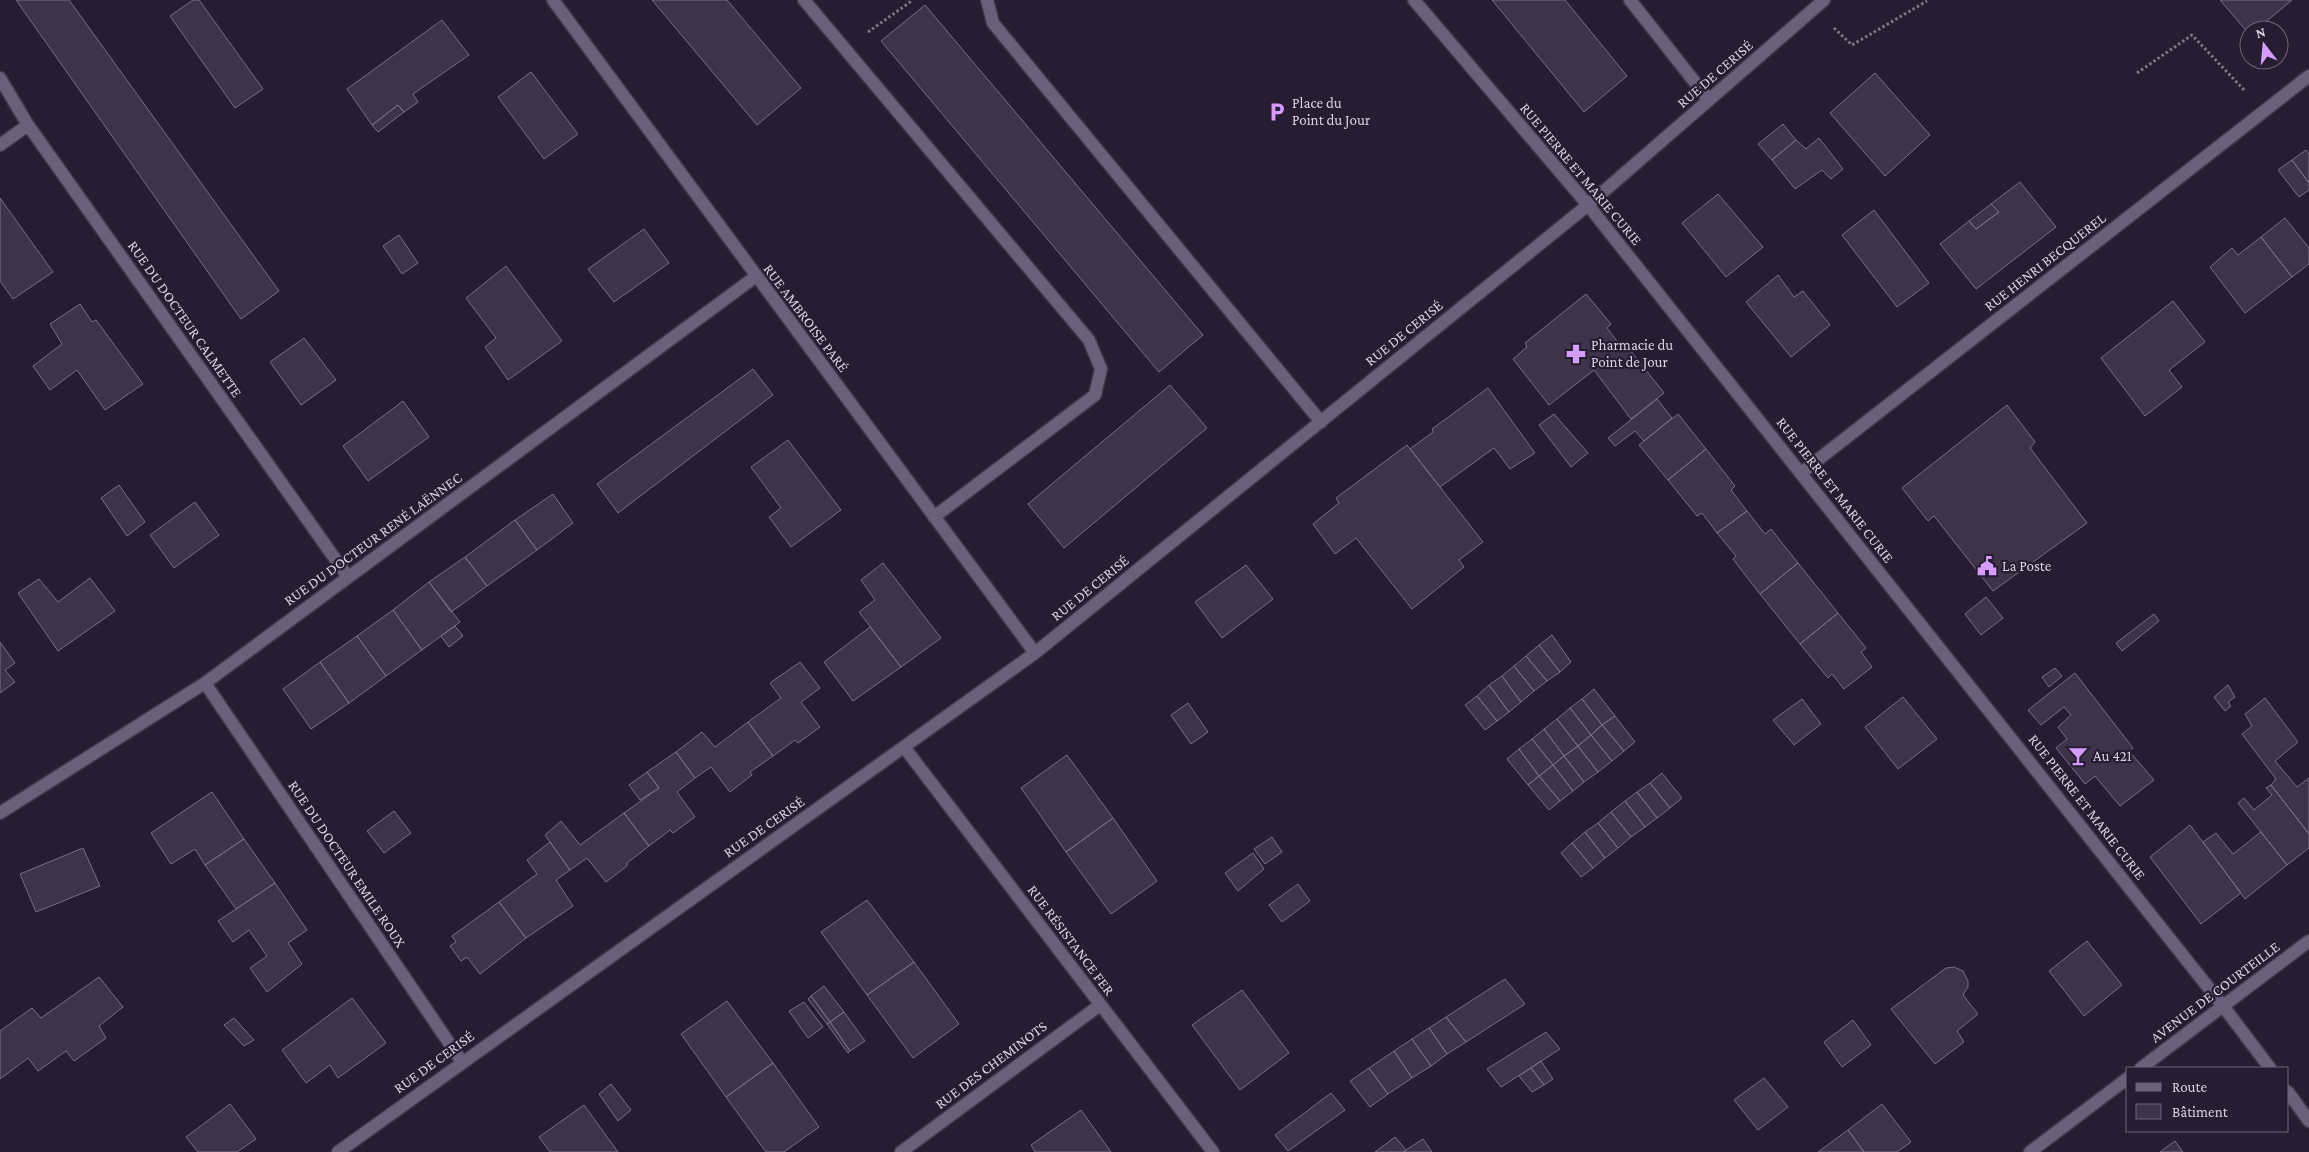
<svg xmlns="http://www.w3.org/2000/svg" width="2309" height="1152" viewBox="0 0 2309 1152" font-family="'Crimson Pro',serif">
  <style>
    .building { fill: #3e334a; stroke: #7a6e88 }
    .lines { fill: none; stroke-linecap: round; stroke-linejoin: round }
    .lane-casing { stroke: #403749; stroke-width: 15 }
    .street-casing { stroke: #403749; stroke-width: 15 }
    .secondary-casing { stroke: #403749; stroke-width: 15 }
    .path { stroke: #7f7689; stroke-width: 3; stroke-dasharray: 2.5 2.5; stroke-linecap: butt }
    .lane { stroke: #6b5f79; stroke-width: 12 }
    .street { stroke: #6b5f79; stroke-width: 12 }
    .secondary { stroke: #6b5f79; stroke-width: 12 }
    .labels { text-anchor: middle; stroke-width: 4.5; stroke-linejoin: round; paint-order: stroke }
    .street-label { font-size: 15px; fill: #d8d2e1; stroke: #271c32 }
    .poi-label { font-size: 15px; fill: #d8d2e1; stroke: #271c32; text-anchor: start }
  </style>
  <rect width="100%" height="100%" fill="#271c32"/>
  <!-- building -->
  <path class="building" d="M 16,0 L 69,0 L 279,291 L 241,319 Z
    M 193,0 L 199,0 L 263,89 L 235,108 L 170,16 Z
    M 652,0 L 727,0 L 801,88 L 757,125 Z
    M 1492,0 L 1565,0 L 1627,76 L 1584,112 Z
    M 2220,0 L 2292,0 L 2256,30 L 2249,30 L 2249,34 Z
    M 925,5 L 1203,335 L 1159,372 L 881,41 Z
    M 442,20 L 469,55 L 413,94 L 418,102 L 404,112 L 398,105 L 372,125 L 347,89 Z
    M 531,72 L 578,134 L 544,159 L 498,97 Z
    M 1875,73 L 1930,135 L 1885,176 L 1830,113 Z
    M 398,105 L 404,112 L 378,132 L 372,125 Z
    M 1783,124 L 1796,140 L 1772,160 L 1758,144 Z
    M 1819,138 L 1843,169 L 1831,179 L 1822,170 L 1795,189 L 1772,160 L 1796,140 L 1806,149 Z
    M 2306,150 L 2309,154 L 2309,183 L 2292,160 Z
    M 2292,160 L 2309,183 L 2309,190 L 2299,197 L 2278,170 Z
    M 2020,182 L 2056,227 L 1976,289 L 1940,244 L 1969,221 L 1976,229 L 1999,212 L 1991,204 Z
    M 1718,194 L 1763,247 L 1726,277 L 1682,223 Z
    M 0,198 L 53,272 L 13,299 L 0,281 Z
    M 1991,204 L 1999,212 L 1976,229 L 1969,221 Z
    M 1874,210 L 1929,283 L 1897,307 L 1842,235 Z
    M 2285,218 L 2309,248 L 2309,264 L 2292,277 L 2261,237 Z
    M 644,229 L 669,263 L 614,302 L 588,269 Z
    M 399,235 L 418,263 L 402,274 L 383,246 Z
    M 2261,237 L 2292,277 L 2245,313 L 2210,267 L 2232,248 L 2238,255 Z
    M 506,266 L 562,341 L 508,380 L 485,347 L 496,338 L 466,298 Z
    M 1778,275 L 1794,297 L 1803,291 L 1830,325 L 1791,357 L 1746,302 Z
    M 1586,294 L 1611,324 L 1607,328 L 1622,348 L 1626,345 L 1664,393 L 1631,419 L 1594,370 L 1549,405 L 1513,359 L 1527,347 L 1525,343 Z
    M 2173,301 L 2205,342 L 2169,370 L 2182,387 L 2145,416 L 2101,358 Z
    M 80,304 L 92,322 L 96,320 L 143,384 L 105,410 L 77,370 L 50,390 L 33,366 L 62,344 L 50,324 Z
    M 304,338 L 336,380 L 301,405 L 270,362 Z
    M 753,369 L 773,395 L 618,513 L 597,484 Z
    M 1170,385 L 1207,428 L 1064,548 L 1028,504 Z
    M 1488,388 L 1535,453 L 1510,469 L 1494,448 L 1440,487 L 1410,449 L 1433,432 L 1432,429 Z
    M 1657,399 L 1672,418 L 1644,441 L 1635,431 L 1615,446 L 1608,438 Z
    M 403,401 L 429,437 L 368,481 L 343,446 Z
    M 2007,405 L 2035,442 L 2030,448 L 2087,523 L 1993,591 L 1934,516 L 1928,521 L 1902,488 Z
    M 1554,414 L 1588,453 L 1571,467 L 1539,425 Z
    M 1678,414 L 1706,449 L 1668,480 L 1639,445 Z
    M 788,440 L 841,510 L 791,547 L 769,517 L 781,508 L 751,467 Z
    M 1407,445 L 1483,542 L 1459,560 L 1464,567 L 1412,609 L 1356,538 L 1335,554 L 1313,524 L 1339,503 L 1336,498 Z
    M 1706,449 L 1735,486 L 1731,490 L 1747,511 L 1717,533 L 1702,513 L 1697,516 L 1668,480 Z
    M 119,485 L 145,522 L 127,536 L 101,498 Z
    M 553,494 L 573,523 L 537,550 L 515,520 Z
    M 195,502 L 219,535 L 174,568 L 150,535 Z
    M 1747,511 L 1765,534 L 1771,529 L 1798,563 L 1760,594 L 1733,559 L 1736,556 L 1717,533 Z
    M 515,520 L 537,550 L 487,586 L 465,557 Z
    M 465,557 L 487,586 L 451,612 L 429,582 Z
    M 883,563 L 941,638 L 901,667 L 859,612 L 875,600 L 861,580 Z
    M 1798,563 L 1838,613 L 1800,644 L 1760,594 Z
    M 1246,565 L 1273,599 L 1222,638 L 1195,602 Z
    M 90,578 L 115,611 L 58,651 L 18,593 L 39,579 L 58,602 Z
    M 429,582 L 460,622 L 422,650 L 393,610 Z
    M 1986,597 L 2003,618 L 1981,635 L 1965,614 Z
    M 393,610 L 422,650 L 386,676 L 357,636 Z
    M 1838,613 L 1866,648 L 1861,652 L 1872,667 L 1844,689 L 1832,674 L 1828,678 L 1800,644 Z
    M 2154,614 L 2159,621 L 2122,651 L 2116,643 Z
    M 455,626 L 463,636 L 449,647 L 441,636 Z
    M 870,627 L 901,667 L 853,701 L 824,662 Z
    M 1552,635 L 1571,662 L 1560,672 L 1539,645 Z
    M 357,636 L 386,676 L 349,703 L 320,662 Z
    M 0,642 L 15,663 L 5,670 L 15,682 L 0,693 Z
    M 1539,645 L 1560,672 L 1547,681 L 1526,656 Z
    M 1526,656 L 1547,681 L 1534,691 L 1514,666 Z
    M 320,662 L 349,703 L 311,729 L 283,689 Z
    M 800,662 L 820,688 L 801,702 L 820,727 L 798,743 L 795,740 L 773,756 L 748,722 L 781,698 L 770,683 Z
    M 1514,666 L 1534,691 L 1521,702 L 1502,676 Z
    M 2055,668 L 2062,676 L 2049,687 L 2042,677 Z
    M 2075,673 L 2133,748 L 2129,751 L 2154,780 L 2120,806 L 2095,776 L 2085,784 L 2056,748 L 2067,739 L 2058,727 L 2071,715 L 2064,707 L 2041,725 L 2028,710 Z
    M 1502,676 L 1521,702 L 1509,712 L 1489,685 Z
    M 1489,685 L 1509,712 L 1497,721 L 1477,696 Z
    M 2228,685 L 2235,697 L 2228,702 L 2231,706 L 2225,711 L 2214,697 Z
    M 1594,689 L 1615,716 L 1602,725 L 1582,699 Z
    M 1477,696 L 1497,721 L 1485,730 L 1465,705 Z
    M 1903,697 L 1937,739 L 1898,769 L 1865,727 Z
    M 2265,698 L 2298,742 L 2275,761 L 2297,787 L 2309,778 L 2309,834 L 2271,785 L 2276,779 L 2242,734 L 2252,726 L 2245,714 Z
    M 1582,699 L 1602,725 L 1591,735 L 1570,708 Z
    M 1802,699 L 1821,724 L 1794,745 L 1773,720 Z
    M 1188,703 L 1208,732 L 1191,744 L 1171,715 Z
    M 1570,708 L 1591,735 L 1578,746 L 1557,719 Z
    M 1615,716 L 1635,742 L 1624,751 L 1602,725 Z
    M 1557,719 L 1578,746 L 1564,756 L 1544,729 Z
    M 748,722 L 773,756 L 750,772 L 752,775 L 730,792 L 711,767 L 695,778 L 676,752 L 702,732 L 715,747 Z
    M 1602,725 L 1624,751 L 1612,761 L 1591,735 Z
    M 1544,729 L 1564,756 L 1553,765 L 1532,739 Z
    M 1591,735 L 1612,761 L 1598,772 L 1578,746 Z
    M 1532,739 L 1553,765 L 1539,776 L 1519,749 Z
    M 1578,746 L 1598,772 L 1584,782 L 1564,756 Z
    M 1519,749 L 1539,776 L 1528,785 L 1507,759 Z
    M 676,752 L 695,778 L 677,792 L 695,817 L 673,833 L 670,830 L 649,846 L 624,813 L 659,788 L 647,772 Z
    M 1067,755 L 1113,818 L 1066,852 L 1021,788 Z
    M 1564,756 L 1584,782 L 1573,791 L 1553,765 Z
    M 1553,765 L 1573,791 L 1560,801 L 1539,776 Z
    M 647,772 L 659,788 L 640,800 L 629,785 Z
    M 1662,773 L 1682,798 L 1670,808 L 1650,783 Z
    M 1539,776 L 1560,801 L 1549,810 L 1528,785 Z
    M 1650,783 L 1670,808 L 1657,818 L 1637,792 Z
    M 2271,785 L 2309,834 L 2309,848 L 2287,865 L 2238,803 L 2244,798 L 2254,810 L 2272,795 L 2266,788 Z
    M 212,792 L 244,839 L 205,865 L 195,849 L 171,864 L 151,833 Z
    M 1637,792 L 1657,818 L 1645,827 L 1625,801 Z
    M 1625,801 L 1645,827 L 1631,837 L 1611,812 Z
    M 394,811 L 411,833 L 384,853 L 367,831 Z
    M 1611,812 L 1631,837 L 1618,848 L 1598,823 Z
    M 624,813 L 649,846 L 627,863 L 627,866 L 606,882 L 587,858 L 570,870 L 545,835 L 561,821 L 580,845 Z
    M 1113,818 L 1157,881 L 1111,914 L 1066,852 Z
    M 1598,823 L 1618,848 L 1605,858 L 1585,832 Z
    M 2190,825 L 2241,893 L 2201,924 L 2150,857 Z
    M 1585,832 L 1605,858 L 1593,868 L 1572,843 Z
    M 2261,832 L 2287,865 L 2245,899 L 2203,842 L 2216,833 L 2233,854 Z
    M 1272,837 L 1282,852 L 1265,864 L 1254,849 Z
    M 244,839 L 275,883 L 236,909 L 205,865 Z
    M 550,842 L 570,870 L 556,880 L 573,906 L 526,938 L 499,902 L 537,874 L 527,860 Z
    M 1572,843 L 1593,868 L 1581,877 L 1561,853 Z
    M 83,848 L 100,886 L 36,912 L 20,874 Z
    M 1253,853 L 1264,869 L 1238,891 L 1225,873 Z
    M 275,883 L 307,930 L 288,943 L 302,964 L 267,992 L 250,968 L 267,956 L 249,930 L 233,942 L 218,921 Z
    M 1298,884 L 1310,901 L 1282,922 L 1269,905 Z
    M 867,900 L 914,962 L 867,995 L 821,932 Z
    M 499,902 L 526,938 L 480,974 L 467,957 L 461,961 L 450,946 L 456,942 L 452,936 Z
    M 2087,941 L 2122,985 L 2084,1016 L 2049,971 Z
    M 914,962 L 959,1024 L 913,1058 L 867,995 Z
    M 1954,967 L 1963,971 L 1968,981 L 1968,987 L 1963,995 L 1978,1014 L 1957,1031 L 1964,1042 L 1935,1064 L 1891,1009 L 1946,968 Z
    M 99,977 L 123,1007 L 99,1026 L 106,1038 L 74,1061 L 66,1051 L 38,1071 L 28,1058 L 0,1079 L 0,1031 L 32,1008 L 41,1018 Z
    M 1505,979 L 1525,1004 L 1466,1042 L 1446,1017 Z
    M 824,986 L 844,1012 L 830,1022 L 811,996 Z
    M 1242,990 L 1289,1053 L 1240,1090 L 1192,1025 Z
    M 811,996 L 830,1022 L 827,1024 L 808,999 Z
    M 352,998 L 386,1043 L 338,1078 L 330,1065 L 306,1083 L 282,1050 Z
    M 727,1001 L 773,1063 L 726,1097 L 681,1034 Z
    M 804,1002 L 823,1027 L 808,1038 L 789,1011 Z
    M 844,1012 L 865,1041 L 850,1051 L 830,1022 Z
    M 1446,1017 L 1466,1042 L 1447,1054 L 1429,1028 Z
    M 234,1018 L 254,1040 L 244,1046 L 224,1025 Z
    M 1853,1020 L 1871,1045 L 1842,1067 L 1824,1042 Z
    M 830,1022 L 850,1051 L 848,1053 L 827,1024 Z
    M 1429,1028 L 1447,1054 L 1431,1066 L 1412,1039 Z
    M 1546,1032 L 1560,1049 L 1501,1087 L 1487,1069 Z
    M 1412,1039 L 1431,1066 L 1412,1078 L 1394,1051 Z
    M 1394,1051 L 1412,1078 L 1388,1094 L 1369,1068 Z
    M 1541,1061 L 1553,1079 L 1544,1085 L 1531,1068 Z
    M 773,1063 L 819,1127 L 784,1152 L 766,1152 L 726,1097 Z
    M 1369,1068 L 1388,1094 L 1370,1107 L 1350,1081 Z
    M 1531,1068 L 1544,1085 L 1532,1092 L 1519,1076 Z
    M 1764,1078 L 1788,1107 L 1758,1130 L 1734,1100 Z
    M 611,1084 L 631,1110 L 618,1121 L 599,1094 Z
    M 1331,1093 L 1345,1110 L 1288,1151 L 1275,1135 Z
    M 230,1104 L 256,1139 L 237,1152 L 198,1152 L 186,1137 Z
    M 1882,1104 L 1911,1142 L 1897,1152 L 1864,1152 L 1848,1130 Z
    M 584,1105 L 618,1152 L 550,1152 L 539,1137 Z
    M 1081,1110 L 1111,1152 L 1035,1152 L 1031,1145 Z
    M 1848,1130 L 1864,1152 L 1818,1152 Z
    M 1395,1137 L 1406,1150 L 1403,1152 L 1375,1152 Z
    M 1423,1139 L 1432,1152 L 1403,1152 L 1406,1150 Z
    M 2175,1141 L 2183,1152 L 2160,1152 Z"/>
  <g class="lines">
    <defs>
      <path id="lane" d="M 804,0 L 1089,340 L 1101,369 L 1095,395 L 934,517
        M 1630,0 L 1709,100"/>
      <path id="street" d="M 553,0 L 1035,653
        M 987,0 L 993,23 L 1321,422
        M 1414,0 L 1588,205 L 2223,1006 L 2270,1068
        M 0,78 L 28,125 L 348,577
        M 0,145 L 28,125
        M 1801,473 L 2309,76
        M 205,683 L 462,1062
        M 904,747 L 1213,1152
        M 0,813 L 205,683 L 755,277
        M 2288,1092 L 2309,1121
        M 338,1152 L 1035,653 L 1588,205 L 1824,0
        M 901,1152 L 1100,1005"/>
      <path id="secondary" d="M 2141,1068 L 2309,941
        M 2030,1152 L 2128,1078"/>
    </defs>
    <!-- lane casing -->
    <use href="#lane" class="lane-casing"/>
    <!-- street casing -->
    <use href="#street" class="street-casing"/>
    <!-- secondary casing -->
    <use href="#secondary" class="secondary-casing"/>
    <!-- path -->
    <path class="path" d="M 1834,28 L 1852,45 L 1927,1
      M 868,32 L 913,0
      M 2137,73 L 2192,35 L 2245,91"/>
    <!-- lane -->
    <use href="#lane" class="lane"/>
    <!-- street -->
    <use href="#street" class="street"/>
    <!-- secondary -->
    <use href="#secondary" class="secondary"/>
  </g>
  <!-- icons -->
  <defs>
    <symbol id="parking-bare" viewBox="-9 -9 18 18"><path d="M-3.5-5.5H1a3.5 3.5 0 0 1 0 7H-1V5.5H-3.5ZM-1-3.4V-.6H.8a1.4 1.4 0 0 0 0-2.8Z" fill="#d39cfd" stroke="#271c32" stroke-width="2.5" paint-order="stroke"/></symbol>
    <symbol id="pharmacy-bare" viewBox="-9 -9 18 18"><path d="M-2-6h4v4h4v4h-4v4h-4v-4h-4v-4h4Z" fill="#d39cfd" stroke="#271c32" stroke-width="2.5" paint-order="stroke"/></symbol>
    <symbol id="civic-bare" viewBox="-9 -9 18 18"><path d="M-.6-6.5H3V-4.5H.6V-3L4-1V1h2V6H-6V1h2V-1L-.6-3ZM-1.2 2.5V6h2.4V2.5Z" fill="#d39cfd" stroke="#271c32" stroke-width="2.5" paint-order="stroke"/></symbol>
    <symbol id="bar-bare" viewBox="-9 -9 18 18"><path d="M-6-5H6L.8 .8V4.5H3.5V6h-7V4.5H-.8V.8Z" fill="#d39cfd" stroke="#271c32" stroke-width="2.5" paint-order="stroke"/></symbol>
  </defs>
  <g fill-rule="evenodd">
    <use href="#parking-bare" x="1263" y="98" width="28" height="28"/>
    <use href="#pharmacy-bare" x="1562" y="340" width="28" height="28"/>
    <use href="#civic-bare" x="1973" y="552" width="28" height="28"/>
    <use href="#bar-bare" x="2064" y="742" width="28" height="28"/>
  </g>
  <g class="labels">
    <!-- street labels -->
    <g class="street-label">
      <text transform="translate(1715 74) rotate(-41)" y="5">RUE DE CERISÉ</text>
      <text transform="translate(1581 174) rotate(50)" y="5">RUE PIERRE ET MARIE CURIE</text>
      <text transform="translate(2045 262) rotate(-38)" y="5">RUE HENRI BECQUEREL</text>
      <text transform="translate(806 318) rotate(53)" y="5">RUE AMBROISE PARÉ</text>
      <text transform="translate(185 319) rotate(55)" y="5">RUE DU DOCTEUR CALMETTE</text>
      <text transform="translate(1404 333) rotate(-39)" y="5">RUE DE CERISÉ</text>
      <text transform="translate(1835 490) rotate(52)" y="5">RUE PIERRE ET MARIE CURIE</text>
      <text transform="translate(373 539) rotate(-36)" y="5">RUE DU DOCTEUR RENÉ LAËNNEC</text>
      <text transform="translate(1090 588) rotate(-39)" y="5">RUE DE CERISÉ</text>
      <text transform="translate(2087 807) rotate(52)" y="5">RUE PIERRE ET MARIE CURIE</text>
      <text transform="translate(764 827) rotate(-35)" y="5">RUE DE CERISÉ</text>
      <text transform="translate(347 864) rotate(56)" y="5">RUE DU DOCTEUR EMILE ROUX</text>
      <text transform="translate(1071 940) rotate(53)" y="5">RUE RÉSISTANCE FER</text>
      <text transform="translate(2215 992) rotate(-37)" y="5">AVENUE DE COURTEILLE</text>
      <text transform="translate(434 1062) rotate(-36)" y="5">RUE DE CERISÉ</text>
      <text transform="translate(991 1065) rotate(-37)" y="5">RUE DES CHEMINOTS</text>
    </g>
    <!-- poi labels -->
    <g class="poi-label">
      <text x="1292" y="108">Place du<tspan x="1292" dy="17">Point du Jour</tspan></text>
      <text x="1591" y="350">Pharmacie du<tspan x="1591" dy="17">Point de Jour</tspan></text>
      <text x="2002" y="571">La Poste</text>
      <text x="2093" y="761">Au 421</text>
    </g>
  </g>
  <!-- legend -->
  <rect x="2126" y="1067" width="162" height="65" fill="#271c32" stroke="#6e6578"/>
  <rect x="2136" y="1083" width="25" height="8" fill="#6b5f79" stroke="#6e6578"/>
  <text x="2172" y="1092" font-size="15" fill="#d8d2e1">Route</text>
  <rect x="2136" y="1104" width="25" height="15" fill="#3e334a" stroke="#6e6578"/>
  <text x="2172" y="1117" font-size="15" fill="#d8d2e1">Bâtiment</text>
  <!-- north arrow -->
  <g transform="translate(2264 45) rotate(344)"><circle r="24" fill="#271c32" stroke="#6e6578"/>
  <path d="M0-4L9 19L0 12L-9 19Z" fill="#d39cfd"/>
  <text y="-8" font-size="14" font-weight="bold" text-anchor="middle" fill="#d8d2e1">N</text>
  </g>
</svg>
